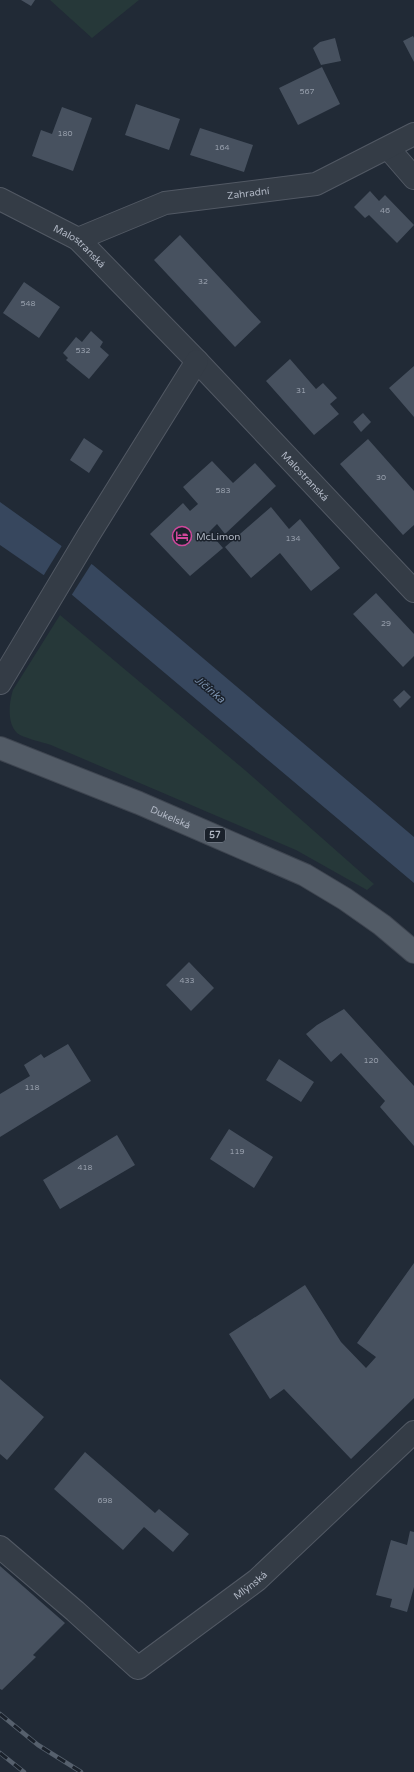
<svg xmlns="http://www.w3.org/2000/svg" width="414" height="1772" viewBox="0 0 414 1772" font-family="'Varela Round',sans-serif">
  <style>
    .green { fill: #263839 }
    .water { fill: #37475e }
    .pier { fill: #212a36 }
    .building { fill: #47515f }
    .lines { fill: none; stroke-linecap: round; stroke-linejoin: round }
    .minor-casing { stroke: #525964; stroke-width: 24 }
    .major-casing { stroke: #3e4550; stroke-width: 24 }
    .minor { stroke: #343c46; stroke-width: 22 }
    .major { stroke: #525b66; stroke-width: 22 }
    .rail-casing { stroke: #56606d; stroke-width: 4.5 }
    .rail { stroke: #1a212b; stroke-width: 3; stroke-dasharray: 9; stroke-linecap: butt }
    .labels { text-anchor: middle; stroke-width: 3; stroke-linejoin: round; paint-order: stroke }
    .number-label { font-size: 8px; fill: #959daa }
    .shield { fill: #1a212b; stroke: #828995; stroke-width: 1 }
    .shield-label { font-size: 9px; font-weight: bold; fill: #afb6c3 }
    .street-label { font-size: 10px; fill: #afb6c3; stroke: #1a212b }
    .poi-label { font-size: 10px; fill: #afb6c3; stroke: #1a212b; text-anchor: start }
    .water-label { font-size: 11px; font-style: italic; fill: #788eaa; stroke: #1a212b }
  </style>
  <rect width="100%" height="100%" fill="#212a36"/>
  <!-- green -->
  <path class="green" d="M 50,0 L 139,0 L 92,38 Z
    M 60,615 L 246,771 L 374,884 L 367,890 L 296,850 L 51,745 C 41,742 29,739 20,735 C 6,727 9,702 13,690 Z"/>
  <!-- water -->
  <path class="water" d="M 0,502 L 63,547 L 93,565 L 414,837 L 414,883 L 71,594 L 0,545 Z"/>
  <!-- pier -->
  <path class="pier" d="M 63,544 L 92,563 L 71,596 L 42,578 Z"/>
  <!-- building -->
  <path class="building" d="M 21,0 L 35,0 L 31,6 Z
    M 413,36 L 414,38 L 414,62 L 403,41 Z
    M 335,38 L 341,61 L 321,65 L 313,48 L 320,42 Z
    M 322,67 L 340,104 L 298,125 L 279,88 Z
    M 136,104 L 180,119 L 169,150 L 125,135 Z
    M 62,107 L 92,118 L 73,171 L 32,156 L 41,130 L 52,134 Z
    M 200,128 L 253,145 L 244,172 L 190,155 Z
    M 370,191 L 379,201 L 385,195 L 414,225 L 397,243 L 369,215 L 365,218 L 354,207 Z
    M 180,235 L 261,322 L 235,347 L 154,260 Z
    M 24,282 L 60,307 L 39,338 L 3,313 Z
    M 91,331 L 103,342 L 100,347 L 109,355 L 89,379 L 66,360 L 68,358 L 63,353 L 76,337 L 82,342 Z
    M 290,359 L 316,389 L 323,383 L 337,398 L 330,404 L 339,414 L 314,435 L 266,381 Z
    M 414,366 L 414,417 L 389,388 Z
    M 363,413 L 371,422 L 361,432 L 353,422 Z
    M 84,438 L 103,451 L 89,473 L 70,460 Z
    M 368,439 L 414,491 L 414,525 L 403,535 L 340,464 Z
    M 212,461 L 233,483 L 255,463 L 276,486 L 225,534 L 217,524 L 209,532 L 223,548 L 190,576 L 150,534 L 183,503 L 190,511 L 198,504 L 183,487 Z
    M 271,507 L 289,529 L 300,519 L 340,568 L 311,591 L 280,553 L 251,578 L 225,547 Z
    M 376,593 L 414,634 L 414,656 L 403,667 L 353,614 Z
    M 404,690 L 411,697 L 400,708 L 393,700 Z
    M 189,962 L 214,988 L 191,1011 L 166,985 Z
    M 344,1009 L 414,1086 L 414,1146 L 380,1107 L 385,1101 L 341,1053 L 331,1062 L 306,1034 L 317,1025 Z
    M 68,1044 L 91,1081 L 0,1137 L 0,1094 L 30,1076 L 24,1065 L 41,1054 L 44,1058 Z
    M 279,1059 L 314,1082 L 301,1102 L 266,1080 Z
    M 229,1129 L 273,1157 L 254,1188 L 210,1159 Z
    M 117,1135 L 135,1165 L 60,1209 L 43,1180 Z
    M 414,1263 L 414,1398 L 351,1459 L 284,1389 L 270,1399 L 229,1334 L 305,1285 L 341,1342 L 366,1368 L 376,1357 L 357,1343 Z
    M 0,1379 L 44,1417 L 7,1460 L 0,1454 Z
    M 85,1452 L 155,1513 L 159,1509 L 189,1534 L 173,1552 L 144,1527 L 123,1550 L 54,1489 Z
    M 410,1531 L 414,1532 L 414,1587 L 407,1612 L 390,1607 L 392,1599 L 376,1595 L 391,1540 L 407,1545 Z
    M 0,1566 L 65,1623 L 33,1655 L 36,1657 L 2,1690 L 0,1689 Z"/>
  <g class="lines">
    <defs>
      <g id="minor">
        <path d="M 388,148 L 414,178"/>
        <path id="s1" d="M 0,199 L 78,239 L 197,361 L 414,591"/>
        <path id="s2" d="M 78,239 L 165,203 L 316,184 L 414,134"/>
        <path d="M 0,683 L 88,536 L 197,361"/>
        <path id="s3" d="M 0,1547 L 75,1611 L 138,1668 L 257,1580 L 414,1432"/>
      </g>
      <g id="major">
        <path id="s4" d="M 0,748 L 139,803 L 305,875 L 345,899 L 382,925 L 414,952"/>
      </g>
    </defs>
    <!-- minor casing -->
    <use href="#minor" class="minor-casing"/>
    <!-- major casing -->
    <use href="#major" class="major-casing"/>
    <!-- minor -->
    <use href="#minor" class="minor"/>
    <!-- major -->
    <use href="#major" class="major"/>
    <defs>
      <path id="rail" d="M 0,1714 L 38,1745 L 81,1772
        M 0,1753 L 24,1772"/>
    </defs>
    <!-- rail casing -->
    <use href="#rail" class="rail-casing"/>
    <!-- rail -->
    <use href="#rail" class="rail"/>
  </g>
  <!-- icons -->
  <defs>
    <symbol id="hotel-ring" viewBox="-11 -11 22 22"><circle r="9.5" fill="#1a212b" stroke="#d1479c" stroke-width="1.5"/><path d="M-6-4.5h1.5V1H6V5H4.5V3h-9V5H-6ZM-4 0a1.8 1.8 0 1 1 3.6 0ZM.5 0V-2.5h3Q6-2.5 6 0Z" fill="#d1479c"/></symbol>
  </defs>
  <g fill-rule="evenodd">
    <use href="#hotel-ring" x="171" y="525" width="22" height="22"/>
  </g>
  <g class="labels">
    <!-- number labels -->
    <g class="number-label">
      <text x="307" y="94">567</text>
      <text x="65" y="136">180</text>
      <text x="222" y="150">164</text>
      <text x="385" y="213">46</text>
      <text x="203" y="284">32</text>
      <text x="28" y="306">548</text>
      <text x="83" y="353">532</text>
      <text x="301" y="393">31</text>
      <text x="381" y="480">30</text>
      <text x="223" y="493">583</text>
      <text x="293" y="541">134</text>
      <text x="386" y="626">29</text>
      <text x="187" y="983">433</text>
      <text x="371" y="1063">120</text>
      <text x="32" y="1090">118</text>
      <text x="237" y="1154">119</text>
      <text x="85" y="1170">418</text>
      <text x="105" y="1503">698</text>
    </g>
    <!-- shield labels -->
    <rect class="shield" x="205" y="828" width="20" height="14" rx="3"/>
    <g class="shield-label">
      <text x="215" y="838">57</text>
    </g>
    <!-- street labels -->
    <g class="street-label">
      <text dy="4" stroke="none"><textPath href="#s2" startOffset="178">Zahradní</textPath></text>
      <text dy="4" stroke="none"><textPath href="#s1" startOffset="93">Malostranská</textPath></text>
      <text dy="4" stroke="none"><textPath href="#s1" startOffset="416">Malostranská</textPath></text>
      <text dy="4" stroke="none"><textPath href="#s4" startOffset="184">Dukelská</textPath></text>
      <text dy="4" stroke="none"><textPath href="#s3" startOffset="323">Mlýnská</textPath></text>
    </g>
    <!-- poi labels -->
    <g class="poi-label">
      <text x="196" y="540">McLimon</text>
    </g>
    <!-- water labels -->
    <g class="water-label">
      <text transform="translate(210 689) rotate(40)" y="4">Jičínka</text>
    </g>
  </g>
</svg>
